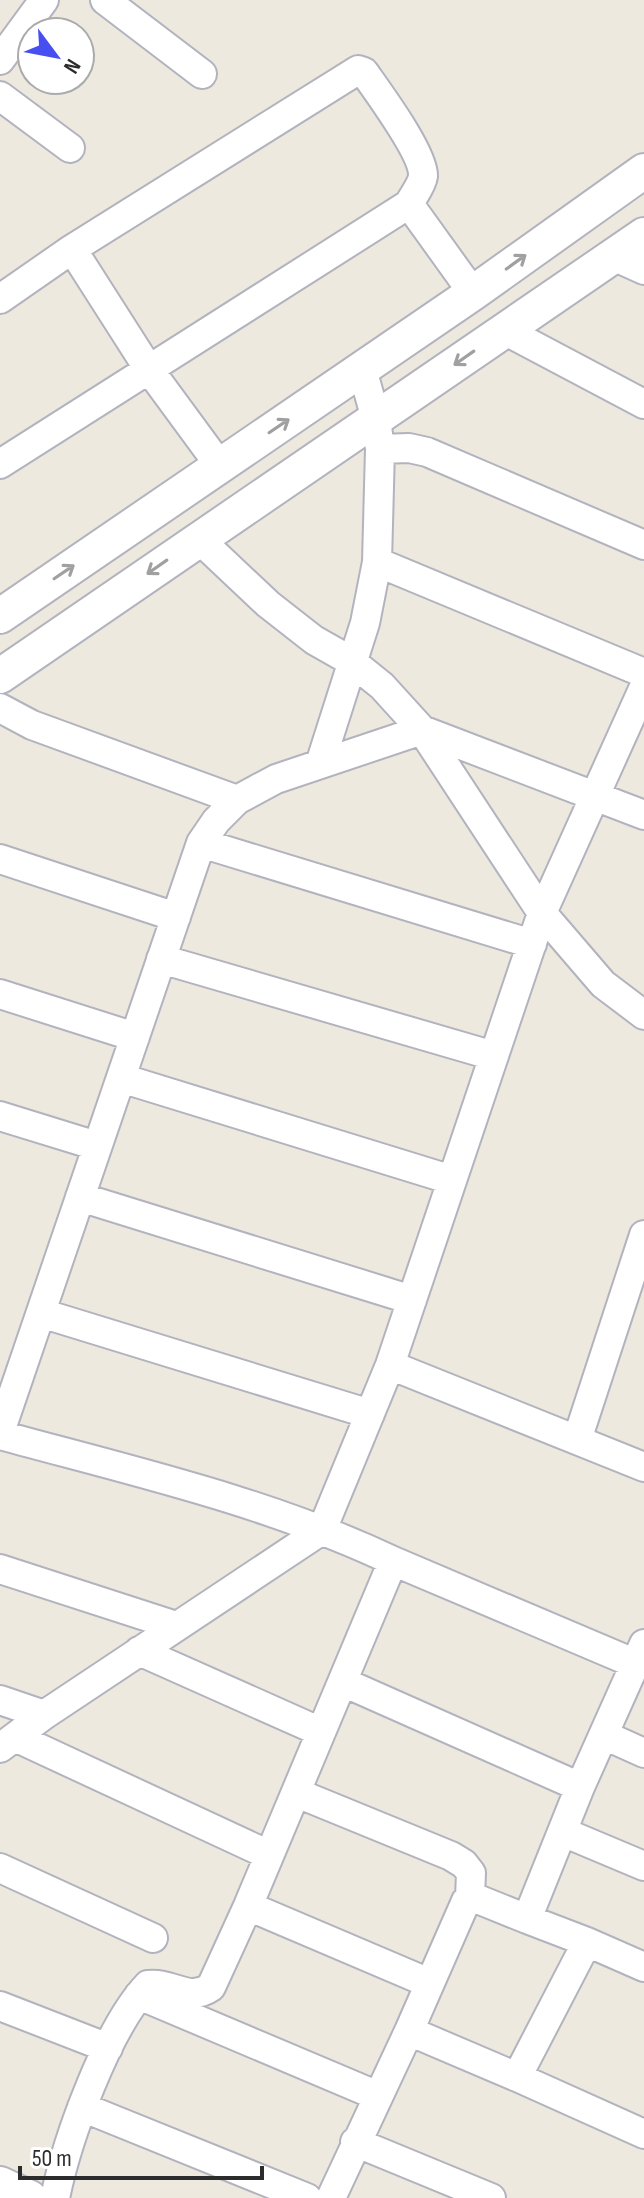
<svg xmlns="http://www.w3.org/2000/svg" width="644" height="2198" viewBox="0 0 644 2198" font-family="'Sofia Sans Condensed',sans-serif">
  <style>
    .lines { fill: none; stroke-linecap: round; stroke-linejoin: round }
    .minor-casing { stroke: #b2b3be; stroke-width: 32 }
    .tertiary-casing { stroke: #b2b3be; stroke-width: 38 }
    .minor { stroke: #fff; stroke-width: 28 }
    .tertiary { stroke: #fff; stroke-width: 34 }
    .oneway { stroke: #a0a0a0 }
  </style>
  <rect width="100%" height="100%" fill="#ede9df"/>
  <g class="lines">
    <defs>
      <path id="minor" d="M 105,0 L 202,74
        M 0,60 L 44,0
        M 0,96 L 70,148
        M 409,204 L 473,293
        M 72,249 L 148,368 L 220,466
        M 613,256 L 644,270
        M 0,299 L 72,249 L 358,70 L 364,72 C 378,92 424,154 423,176 C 422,185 413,196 409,204 L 0,464
        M 504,330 L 644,404
        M 380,449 L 409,448 L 427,452 L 644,545
        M 198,538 L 268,604 L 314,640 L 351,661 L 382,686 L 422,730 L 542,913 L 603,984 L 644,1015
        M 377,562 L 644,673
        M 0,708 L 32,725 L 237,800
        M 320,764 L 365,623 L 377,562 L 380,449 L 376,419 L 362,369
        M 201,843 L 532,944
        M 0,859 L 176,917
        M 161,959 L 494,1056
        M 0,994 L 135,1037
        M 121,1078 L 452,1180
        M 0,1116 L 97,1146
        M 80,1197 L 412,1300
        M 41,1313 L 370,1414
        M 390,1365 L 644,1467
        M 0,1432 L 201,843 L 216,821 L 237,800 L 276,779 L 422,730 L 644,815
        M 0,1435 C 132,1471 269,1502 393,1561 L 248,1906 L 211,1987 C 188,2003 173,1982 148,1985 C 107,2028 67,2139 55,2198
        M 577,1440 L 644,1235
        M 393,1561 L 636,1664
        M 0,1569 L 176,1626
        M 139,1651 L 321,1732
        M 343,1682 L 580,1787
        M 0,1700 L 44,1715
        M 604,1735 L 644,1753
        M 15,1737 L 269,1855
        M 0,1748 L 44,1715 L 322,1530 L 390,1365 L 542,913 L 644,687
        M 297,1793 L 451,1856 L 464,1864 L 471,1873 L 470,1897
        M 563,1832 L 644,1866
        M 0,1868 L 153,1938
        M 248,1906 L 429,1983
        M 527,1919 L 587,1942 L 644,1967
        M 139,1995 L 378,2096
        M 0,2006 L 108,2048
        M 409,2031 L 517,2077 L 587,1942
        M 517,2077 L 644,2134
        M 82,2107 L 307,2198
        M 355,2142 L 491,2198
        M 331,2198 L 409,2031 L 466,1901 L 475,1898 L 527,1919 L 580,1787 L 644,1644"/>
      <path id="tertiary" d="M 0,616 L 473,293 L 644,171
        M 0,676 L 644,235
        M 0,2184 L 30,2198"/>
    </defs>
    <!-- minor casing -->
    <use href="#minor" class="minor-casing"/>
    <!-- tertiary casing -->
    <use href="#tertiary" class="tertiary-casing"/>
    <!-- minor -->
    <use href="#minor" class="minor"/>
    <!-- tertiary -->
    <use href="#tertiary" class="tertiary"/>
  </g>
  <!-- one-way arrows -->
  <defs><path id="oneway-shaft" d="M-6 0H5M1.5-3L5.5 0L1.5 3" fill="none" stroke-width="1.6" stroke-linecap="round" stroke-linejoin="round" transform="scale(2)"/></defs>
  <g class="oneway">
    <use href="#oneway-shaft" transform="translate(516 262) rotate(-36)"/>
    <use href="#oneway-shaft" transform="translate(464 358) rotate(145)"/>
    <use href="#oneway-shaft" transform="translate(279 426) rotate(-34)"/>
    <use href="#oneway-shaft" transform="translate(157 567) rotate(145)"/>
    <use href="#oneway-shaft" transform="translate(64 572) rotate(-34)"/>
  </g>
  <!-- north arrow -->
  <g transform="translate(56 56) rotate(122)"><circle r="38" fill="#ffffff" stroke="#ababab" stroke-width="2"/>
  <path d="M0-6L14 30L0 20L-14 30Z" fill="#484ff1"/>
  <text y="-12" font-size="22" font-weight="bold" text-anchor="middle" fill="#2c2c2c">N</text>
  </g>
  <!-- scale -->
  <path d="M20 2166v12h242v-12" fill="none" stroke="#2c2c2c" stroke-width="4"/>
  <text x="32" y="2166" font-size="24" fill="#2c2c2c" stroke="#ffffff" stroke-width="6" paint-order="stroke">50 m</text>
</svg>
